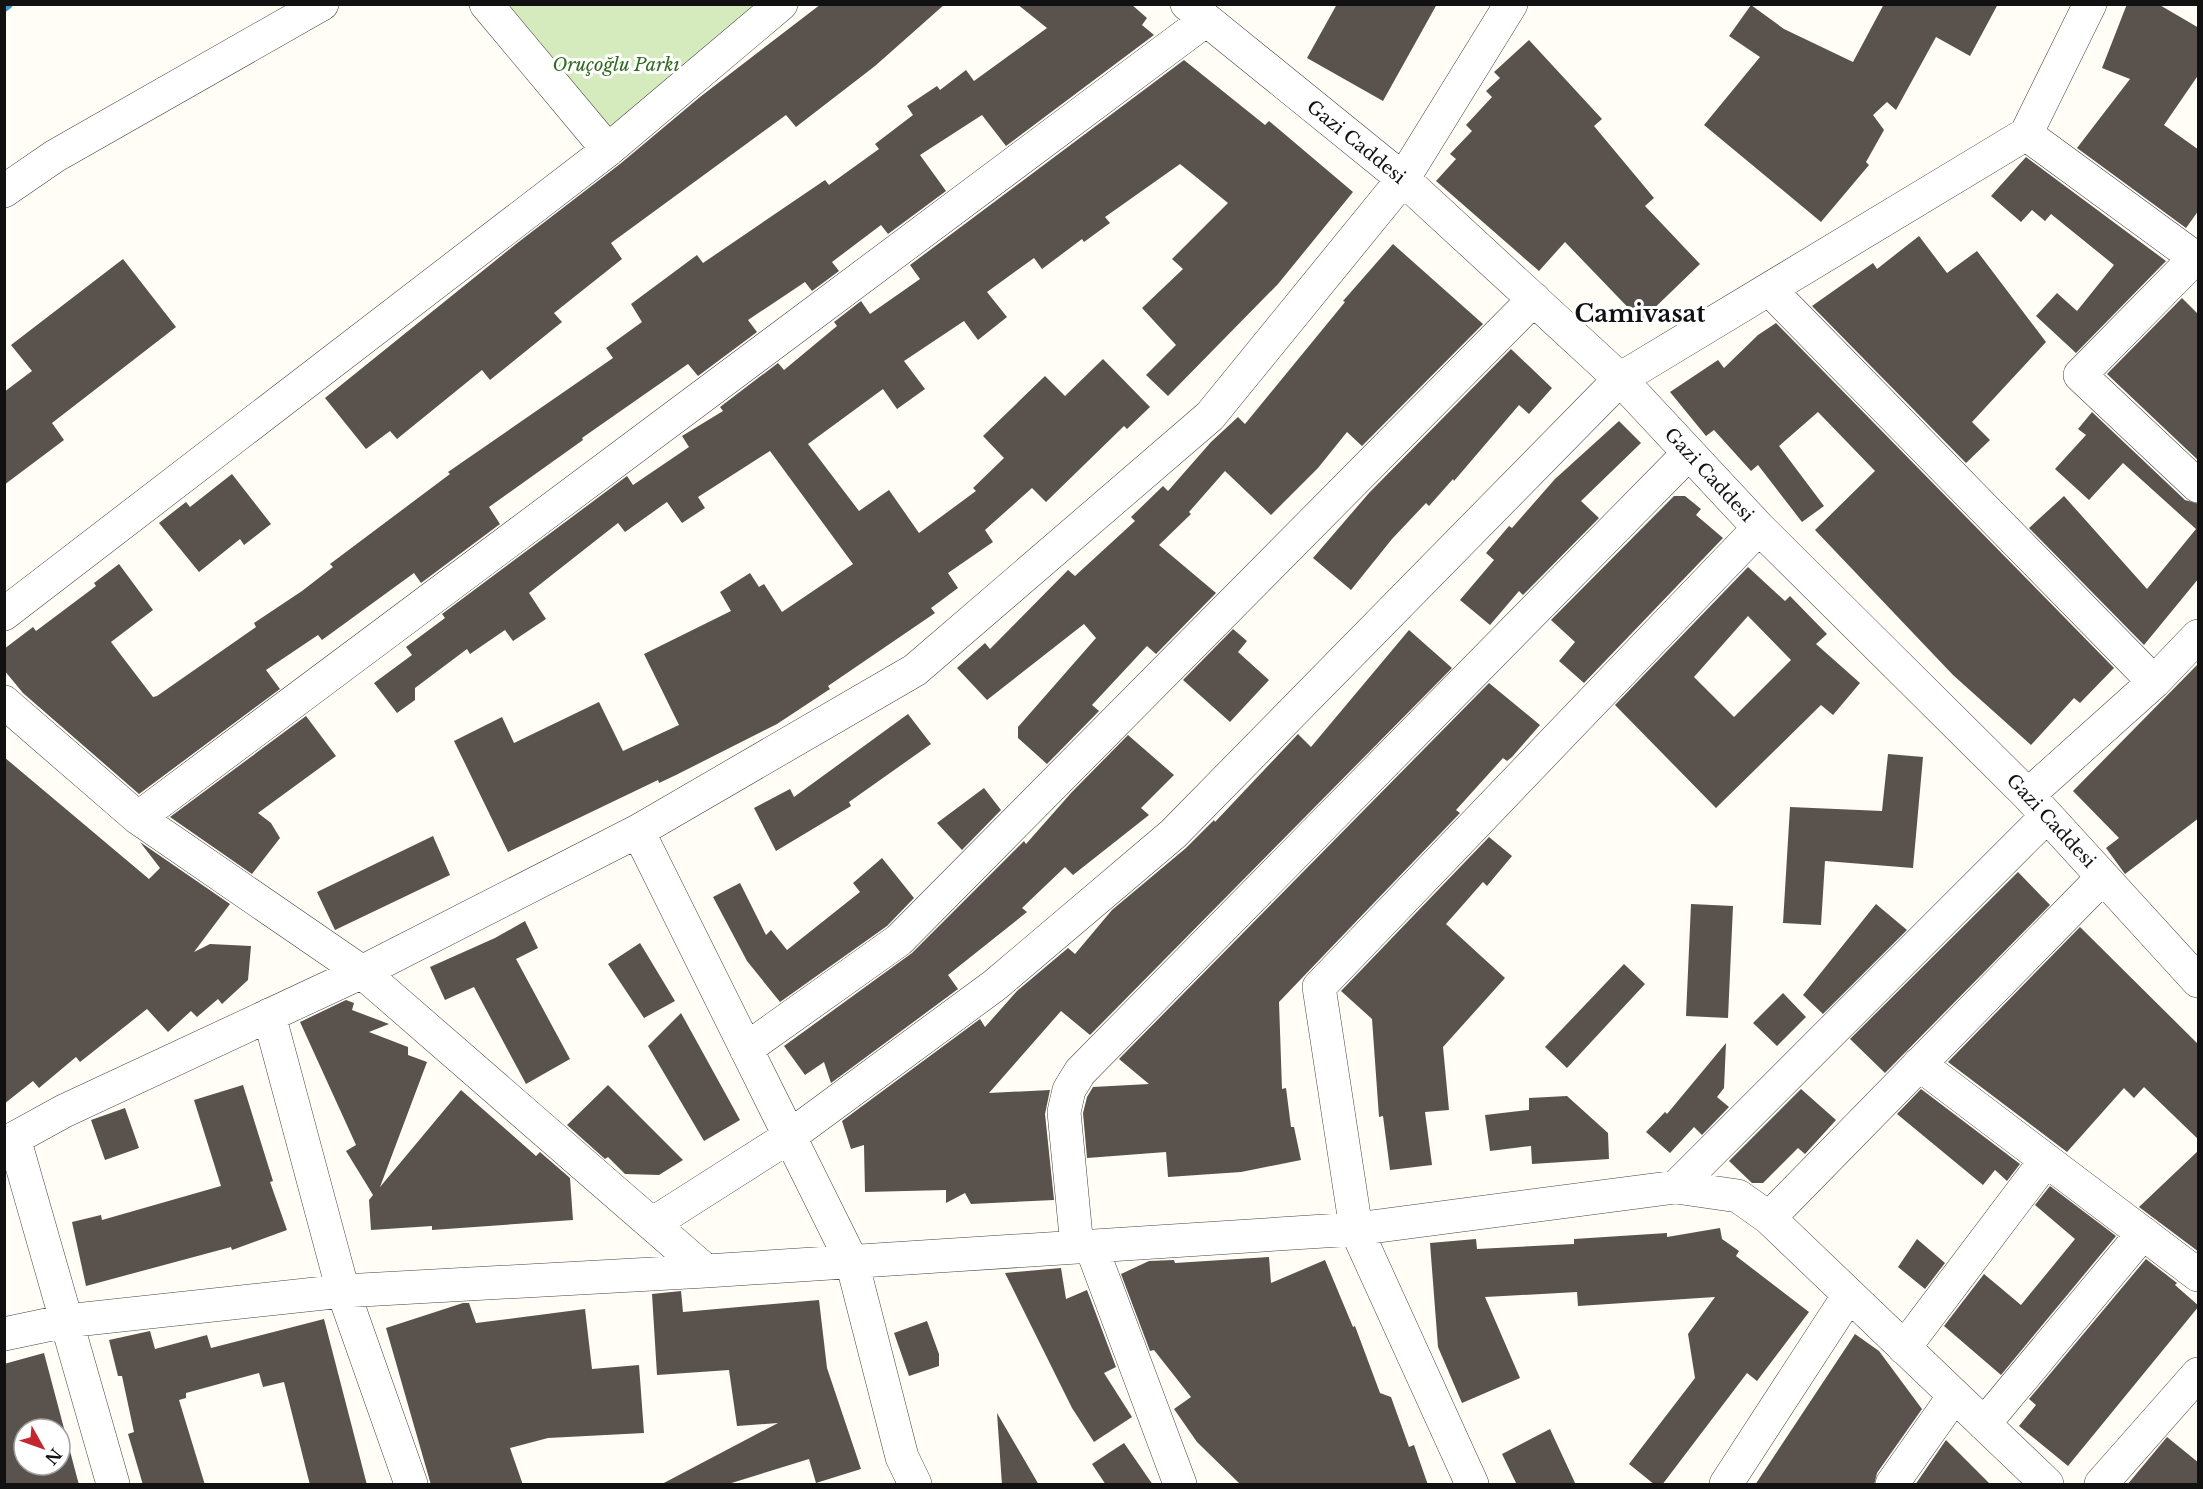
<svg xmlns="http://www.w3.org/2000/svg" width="2203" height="1489" viewBox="0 0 2203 1489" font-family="'Libre Baskerville',serif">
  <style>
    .green { fill: #d5ebbd }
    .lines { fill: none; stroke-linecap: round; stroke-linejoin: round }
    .stream { stroke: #3f96cf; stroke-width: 10 }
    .building { fill: #5a524d; fill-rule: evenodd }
    .street-casing { stroke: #444; stroke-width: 34 }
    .street { stroke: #fff; stroke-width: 33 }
    .labels { text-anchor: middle; stroke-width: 6; stroke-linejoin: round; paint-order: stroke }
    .park-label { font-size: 18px; font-style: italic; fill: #2f6b1f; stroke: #fff }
    .street-label { font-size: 18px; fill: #111; stroke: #fff }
    .district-label { font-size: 24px; font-weight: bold; fill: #111; stroke: #fff }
  </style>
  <rect width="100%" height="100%" fill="#fffdf5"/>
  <!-- green -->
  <path class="green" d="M 486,5 L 781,5 L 608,150 Z"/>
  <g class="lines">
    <!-- stream -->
    <path class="stream" d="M 4,7 L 8,4"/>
  </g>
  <!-- building -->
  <path class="building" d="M 821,4 L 945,4 L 875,66 L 796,127 L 786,115 L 611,243 L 622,259 L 554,313 L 562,322 L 490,380 L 482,370 L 397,439 L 390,431 L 366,449 L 325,398 L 516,244 L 620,164 L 700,97 Z
    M 1017,4 L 1131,4 L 1147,18 L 1142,25 L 1154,35 L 1006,146 L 982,115 L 920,155 L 946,191 L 888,234 L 881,225 L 832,262 L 839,271 L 812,291 L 805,282 L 748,320 L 757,332 L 698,376 L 688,364 L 582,438 L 583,440 L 489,507 L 500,524 L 421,583 L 414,573 L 322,640 L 318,635 L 266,670 L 280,689 L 139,794 L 23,693 L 4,670 L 4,649 L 33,627 L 36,631 L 96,586 L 94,583 L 119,564 L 153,610 L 111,642 L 153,697 L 157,696 L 256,627 L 254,623 L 302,591 L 333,567 L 330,564 L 450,474 L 448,472 L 613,358 L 606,348 L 642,322 L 631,304 L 697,255 L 703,263 L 825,180 L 829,185 L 879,149 L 875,144 L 913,115 L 907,106 L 937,86 L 940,90 L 966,70 L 974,81 L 1047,28 Z
    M 1337,4 L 1437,4 L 1383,101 L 1307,58 Z
    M 1884,4 L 1998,4 L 1970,56 L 1936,37 L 1896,110 L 1887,102 L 1873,115 L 1884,130 L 1866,162 L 1869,165 L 1821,222 L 1704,125 L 1760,57 L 1729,36 L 1751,5 L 1784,29 L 1853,62 Z
    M 2127,4 L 2158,4 L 2199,28 L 2199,74 L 2164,125 L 2199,150 L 2199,210 L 2186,228 L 2077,148 L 2130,79 L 2102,68 Z
    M 1529,40 L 1602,119 L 1594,126 L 1654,198 L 1645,206 L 1700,264 L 1641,321 L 1565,242 L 1539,271 L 1436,181 L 1456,159 L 1450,154 L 1472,131 L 1466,125 L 1492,97 L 1486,91 L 1500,78 L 1494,72 Z
    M 1184,60 L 1265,125 L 1269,121 L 1353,192 L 1278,284 L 1168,396 L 1146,375 L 1176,345 L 1142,308 L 1183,269 L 1172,259 L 1228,203 L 1180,164 L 1105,217 L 1110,223 L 1084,242 L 1082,239 L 1042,269 L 1034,258 L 987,292 L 1007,317 L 978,340 L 964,321 L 904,361 L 925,389 L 897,409 L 883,389 L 808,444 L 859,511 L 889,490 L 919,533 L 976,491 L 973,488 L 1004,458 L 983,436 L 1045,376 L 1065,396 L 1103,359 L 1150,407 L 1127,429 L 1124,426 L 1046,502 L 1032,488 L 985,530 L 993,542 L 948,573 L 958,588 L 931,608 L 935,613 L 828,686 L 830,689 L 777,724 L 676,775 L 659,783 L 658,780 L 508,852 L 454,741 L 502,717 L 514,743 L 599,702 L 623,751 L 679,725 L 644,654 L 731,611 L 720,592 L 750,573 L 759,587 L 764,584 L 782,612 L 853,564 L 770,451 L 698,497 L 705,508 L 682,523 L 667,502 L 625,532 L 618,523 L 529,593 L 546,619 L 513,641 L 505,630 L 470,654 L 467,649 L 415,688 L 415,700 L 397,713 L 374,683 L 412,655 L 406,647 L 445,618 L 442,614 L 627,476 L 633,485 L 689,447 L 682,436 L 723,411 L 720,407 L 778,363 L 784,370 L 837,326 L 834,322 L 861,301 L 870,314 L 920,279 L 910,265 Z
    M 2026,157 L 2166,261 L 2076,353 L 2036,316 L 2057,293 L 2077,311 L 2114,265 L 2051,214 L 2045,221 L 2032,210 L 2021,222 L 1991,196 Z
    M 1919,236 L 1947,273 L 1977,251 L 2046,342 L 1972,422 L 1990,440 L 1966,463 L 1812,306 L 1873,263 L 1877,269 Z
    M 1393,244 L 1483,324 L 1362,446 L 1347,432 L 1318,468 L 1271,515 L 1225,471 L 1189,512 L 1191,514 L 1159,545 L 1216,593 L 1156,654 L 1147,646 L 1092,705 L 1099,711 L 1047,764 L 1018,738 L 1018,727 L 1096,638 L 1084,624 L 987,700 L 957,668 L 985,643 L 990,649 L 1068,570 L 1075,576 L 1135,521 L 1131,517 L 1163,486 L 1168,491 L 1211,442 L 1238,417 L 1245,424 L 1345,302 L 1343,301 Z
    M 123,259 L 176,327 L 52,423 L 64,440 L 4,485 L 4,392 L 32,371 L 11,345 Z
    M 2182,298 L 2199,315 L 2199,461 L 2107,374 Z
    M 1776,323 L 2114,668 L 2080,703 L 2074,698 L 2031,745 L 1953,675 L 1815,530 L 1875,471 L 1818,412 L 1779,446 L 1824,506 L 1802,522 L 1758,465 L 1751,471 L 1714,430 L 1706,436 L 1670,392 L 1718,360 L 1724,368 L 1758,335 Z
    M 1511,349 L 1552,388 L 1529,414 L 1519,405 L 1454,481 L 1453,479 L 1429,506 L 1426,503 L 1392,539 L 1351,590 L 1313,558 L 1369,493 Z
    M 2092,412 L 2185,500 L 2199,504 L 2199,578 L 2144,645 L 2029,528 L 2064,496 L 2147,589 L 2196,529 L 2123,463 L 2089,500 L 2055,469 L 2086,435 L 2078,429 Z
    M 1619,421 L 1641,443 L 1581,501 L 1599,518 L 1523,595 L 1519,591 L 1490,625 L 1460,600 L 1494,560 L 1486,553 L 1509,526 L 1512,528 L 1555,479 Z
    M 232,474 L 271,524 L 244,545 L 240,539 L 199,572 L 159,523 L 186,502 L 190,507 Z
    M 1674,496 L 1685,496 L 1701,509 L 1696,515 L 1723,538 L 1584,683 L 1559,661 L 1575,642 L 1551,620 Z
    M 1748,567 L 1785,601 L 1790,596 L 1827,634 L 1816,644 L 1860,683 L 1833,715 L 1821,705 L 1716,808 L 1615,705 ZM 1748,616 L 1791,660 L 1734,717 L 1694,677 Z
    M 1233,629 L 1247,641 L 1238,652 L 1269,680 L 1230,722 L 1183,680 Z
    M 1409,630 L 1452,668 L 1090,1035 L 1061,1011 L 989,1093 L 1050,1090 L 1045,1114 L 1054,1200 L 971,1204 L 965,1193 L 946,1203 L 946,1190 L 865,1192 L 864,1145 L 851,1149 L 842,1121 L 980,1019 L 985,1027 L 1017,991 L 1068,948 L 1075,954 L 1112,910 L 1186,848 L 1214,820 L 1215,822 L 1298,734 L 1311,747 Z
    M 2199,663 L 2199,818 L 2125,874 L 2106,848 L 2119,838 L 2073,791 Z
    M 1489,683 L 1540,725 L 1512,757 L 1507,761 L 1503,758 L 1456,810 L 1460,813 L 1279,1002 L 1282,1089 L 1286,1088 L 1291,1127 L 1294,1127 L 1301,1160 L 1241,1172 L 1168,1177 L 1166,1152 L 1087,1158 L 1083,1113 L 1087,1097 L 1093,1087 L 1149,1084 L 1119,1059 Z
    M 908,714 L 931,744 L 849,802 L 851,806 L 776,851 L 754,808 L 790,789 L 794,797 Z
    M 306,716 L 336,756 L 258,813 L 271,823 L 280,838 L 252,874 L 170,817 Z
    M 1128,735 L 1174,775 L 1141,808 L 1149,815 L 1073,875 L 1065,867 L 1022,908 L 1027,912 L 948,975 L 958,989 L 831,1083 L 824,1062 L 805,1075 L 784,1046 L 912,953 L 1024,841 L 1026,844 L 1071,793 Z
    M 1888,754 L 1923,757 L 1913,868 L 1825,861 L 1821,925 L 1783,923 L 1790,807 L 1882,811 Z
    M 4,757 L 149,879 L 160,868 L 140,842 L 230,904 L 194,952 L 210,944 L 251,946 L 248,980 L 222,1004 L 218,999 L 197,1017 L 191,1011 L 168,1032 L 147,1009 L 80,1062 L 76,1057 L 39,1088 L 33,1081 L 4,1104 Z
    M 984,788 L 1001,810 L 962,850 L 937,823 Z
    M 433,836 L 450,875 L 335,930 L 317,892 Z
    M 1489,837 L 1512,856 L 1487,886 L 1483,882 L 1446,924 L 1505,978 L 1443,1047 L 1449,1110 L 1425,1112 L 1432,1165 L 1390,1170 L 1383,1116 L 1379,1117 L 1372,1019 L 1341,991 Z
    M 882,858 L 914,898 L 887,926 L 780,1002 L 747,961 L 713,897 L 740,883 L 766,935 L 771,930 L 787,950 L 860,892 L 853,883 Z
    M 2018,872 L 2050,905 L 1885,1073 L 1850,1039 Z
    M 1691,904 L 1733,906 L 1728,1018 L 1686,1016 Z
    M 1876,904 L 1907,930 L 1823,1014 L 1803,995 Z
    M 525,921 L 538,948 L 516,959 L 570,1059 L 526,1084 L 474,987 L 445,1000 L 430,967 L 495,938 Z
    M 2080,927 L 2199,1045 L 2199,1140 L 2144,1087 L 2134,1098 L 2124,1088 L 2067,1152 L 1948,1062 Z
    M 640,943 L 675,1001 L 644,1018 L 608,964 Z
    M 1624,964 L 1645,984 L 1567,1068 L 1545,1047 Z
    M 1783,993 L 1806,1017 L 1777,1046 L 1753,1023 Z
    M 346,1000 L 354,1003 L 352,1010 L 389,1024 L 369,1032 L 408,1047 L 408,1055 L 427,1062 L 380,1187 L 461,1090 L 536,1156 L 540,1152 L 570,1178 L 573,1220 L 432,1230 L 432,1226 L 371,1230 L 369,1200 L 373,1195 L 346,1151 L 356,1145 L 300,1022 Z
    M 681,1013 L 740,1120 L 704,1141 L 648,1046 Z
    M 1726,1043 L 1724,1088 L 1717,1097 L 1729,1107 L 1702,1135 L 1694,1127 L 1670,1153 L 1646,1132 L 1665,1112 L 1667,1114 Z
    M 243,1085 L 273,1181 L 270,1182 L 287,1230 L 232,1250 L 231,1247 L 86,1286 L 72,1222 L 101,1215 L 102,1220 L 221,1186 L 194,1100 Z
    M 608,1085 L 683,1160 L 659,1175 L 625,1174 L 608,1157 L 605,1159 L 567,1125 Z
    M 1801,1089 L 1836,1120 L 1805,1154 L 1798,1148 L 1763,1183 L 1752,1183 L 1729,1161 Z
    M 1921,1089 L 2020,1164 L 2007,1181 L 1995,1170 L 1983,1185 L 1897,1114 Z
    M 1567,1096 L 1608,1133 L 1609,1159 L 1532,1164 L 1531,1146 L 1490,1151 L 1485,1115 L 1529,1110 L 1529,1098 Z
    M 125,1108 L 139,1148 L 105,1160 L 91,1120 Z
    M 2199,1150 L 2199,1252 L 2139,1207 Z
    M 2050,1186 L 2116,1236 L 2001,1375 L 1944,1326 L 1984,1274 L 2021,1305 L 2075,1239 L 2035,1205 Z
    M 1720,1228 L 1722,1239 L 1739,1251 L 1736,1256 L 1809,1312 L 1757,1381 L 1747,1373 L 1662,1485 L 1655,1485 L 1629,1464 L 1695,1378 L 1688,1334 L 1715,1297 L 1578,1306 L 1577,1292 L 1485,1297 L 1520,1378 L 1462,1403 L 1438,1347 L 1430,1243 L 1476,1239 L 1477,1249 L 1574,1244 L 1574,1239 L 1667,1233 L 1667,1237 Z
    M 1917,1239 L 1945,1263 L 1925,1289 L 1898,1267 Z
    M 1269,1257 L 1271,1283 L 1325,1260 L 1353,1327 L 1355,1326 L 1380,1393 L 1391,1397 L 1409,1447 L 1414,1445 L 1428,1485 L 1241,1485 L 1197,1442 L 1174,1409 L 1191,1397 L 1154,1350 L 1150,1351 L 1121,1274 L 1149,1261 L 1174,1260 L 1175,1263 Z
    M 2146,1259 L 2177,1283 L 2175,1285 L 2199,1306 L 2068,1466 L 2019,1426 L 2036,1405 L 2029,1399 Z
    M 1061,1268 L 1066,1299 L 1087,1290 L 1116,1367 L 1104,1373 L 1132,1417 L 1094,1442 L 1072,1408 L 1005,1273 Z
    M 681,1291 L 683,1312 L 819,1300 L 827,1368 L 861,1469 L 816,1483 L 809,1459 L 725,1485 L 660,1485 L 778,1423 L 737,1426 L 729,1370 L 657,1375 L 652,1294 Z
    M 463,1303 L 469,1303 L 476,1323 L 585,1309 L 592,1369 L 639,1365 L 644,1433 L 548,1438 L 510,1448 L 523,1485 L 431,1485 L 386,1328 Z
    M 324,1319 L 367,1485 L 310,1485 L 284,1382 L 263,1387 L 259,1373 L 186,1393 L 186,1398 L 179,1400 L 205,1485 L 143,1485 L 128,1434 L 134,1432 L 122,1376 L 118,1376 L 109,1340 L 150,1331 L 155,1349 L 207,1335 L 211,1348 Z
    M 927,1321 L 939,1354 L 939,1366 L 909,1376 L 894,1333 Z
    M 1855,1334 L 1879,1351 L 1922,1409 L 1877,1473 L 1874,1485 L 1755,1485 Z
    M 44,1353 L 79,1485 L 4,1485 L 4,1364 ZM 24,1429 L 60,1429 L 60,1465 L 24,1465 Z
    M 997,1413 L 1039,1485 L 1002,1485 Z
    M 1550,1429 L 1576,1485 L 1517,1485 L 1502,1454 Z
    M 2167,1437 L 2199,1463 L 2199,1485 L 2127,1485 Z
    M 1946,1440 L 1991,1485 L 1915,1485 Z
    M 1124,1443 L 1153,1485 L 1106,1485 L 1092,1464 Z"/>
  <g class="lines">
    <defs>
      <path id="street" d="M 486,4 L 608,150
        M 1187,4 L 1403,179 L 1620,379 L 1759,528 L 2028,795 L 2198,981
        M 2026,134 L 2198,260
        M 4,191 L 55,156 L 322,4
        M 2195,258 L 2080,375 L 2198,486
        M 1769,289 L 2154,682
        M 4,614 L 608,150 L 781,4
        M 4,702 L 138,818 L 362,972 L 706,1271
        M 2028,795 L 2154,682 L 2198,636
        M 138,818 L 1206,20
        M 638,831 L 852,1262 L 902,1457 L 915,1484
        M 269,1015 L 343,1291 L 411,1484
        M 746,1049 L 899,940 L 1534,299
        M 1919,1064 L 2198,1275
        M 14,1138 L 113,1484
        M 4,1144 L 64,1111 L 362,972 L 638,831 L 915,670 L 1210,416 L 1403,179 L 1511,4
        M 1676,1187 L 2047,816
        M 1769,1218 L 2103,877
        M 652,1224 L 790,1136 L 995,985 L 1173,834 L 1620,379 L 2026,134 L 2090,4
        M 1091,1246 L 1180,1484
        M 1077,1247 L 1064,1112 L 1069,1090 L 1080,1072 L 1689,453
        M 4,1334 L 66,1321 L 343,1291 L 706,1271 L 1356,1229 L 1676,1187 L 1738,1196 L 1769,1218 L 2047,1484
        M 1904,1348 L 2046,1160
        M 1984,1424 L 2143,1233
        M 1472,1484 L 1356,1229 L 1319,987 L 1759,528
        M 1726,1484 L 1849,1295
        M 1892,1484 L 1954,1396
        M 2101,1484 L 2198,1374"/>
    </defs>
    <!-- street casing -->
    <use href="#street" class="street-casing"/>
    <!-- street -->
    <use href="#street" class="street"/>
  </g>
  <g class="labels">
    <!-- park labels -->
    <g class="park-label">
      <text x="616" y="71">Oruçoğlu Parkı</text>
    </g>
    <!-- street labels -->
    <g class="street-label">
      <text transform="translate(1356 142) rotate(39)" y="6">Gazi Caddesi</text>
      <text transform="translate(1709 475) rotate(47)" y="6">Gazi Caddesi</text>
      <text transform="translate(2051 821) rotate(47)" y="6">Gazi Caddesi</text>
    </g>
    <!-- district labels -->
    <g class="district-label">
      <text x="1640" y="322">Camivasat</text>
    </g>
  </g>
  <!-- border -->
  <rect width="2203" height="1489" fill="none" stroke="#111111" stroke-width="12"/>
  <!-- north arrow -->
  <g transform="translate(42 1447) rotate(130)"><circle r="28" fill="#ffffff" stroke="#a0a0a0" stroke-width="1.5"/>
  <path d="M0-4.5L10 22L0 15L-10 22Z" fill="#c4262e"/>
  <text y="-9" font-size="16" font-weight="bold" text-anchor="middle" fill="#111111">N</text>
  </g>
</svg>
